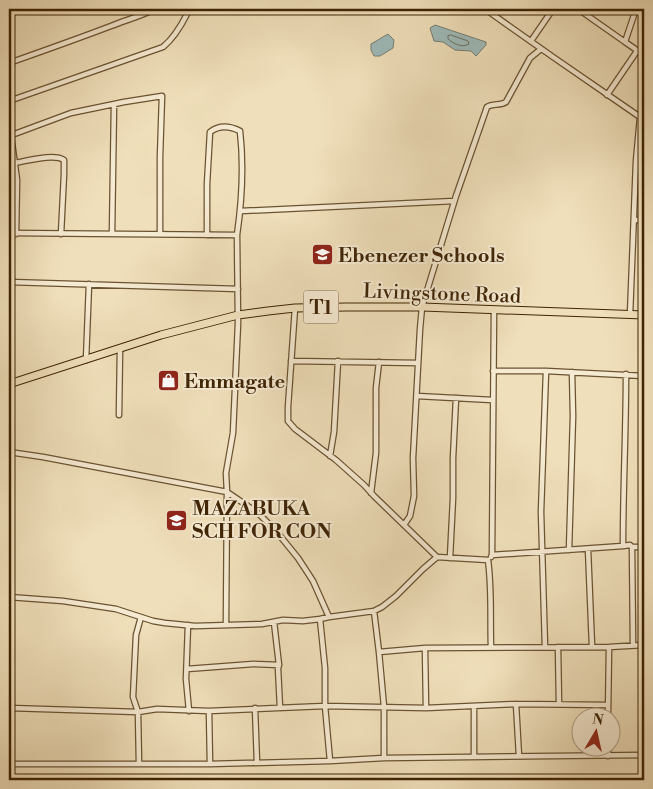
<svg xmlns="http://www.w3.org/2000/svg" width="653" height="789" viewBox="0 0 653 789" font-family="'Libre Bodoni',serif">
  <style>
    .water { fill: #9dbab9; stroke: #777e71 }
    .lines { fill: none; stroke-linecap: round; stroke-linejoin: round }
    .shore { stroke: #6e6f5f; stroke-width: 1 }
    .minor-casing { stroke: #6b5332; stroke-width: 7 }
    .trunk-casing { stroke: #3f2405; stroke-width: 9 }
    .minor { stroke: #f5ead2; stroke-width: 4.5 }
    .trunk { stroke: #efdfba; stroke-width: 7 }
    .labels { text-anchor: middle; stroke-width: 4; stroke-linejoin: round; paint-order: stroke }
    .shield { fill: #f5ead2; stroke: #765f42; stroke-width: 1 }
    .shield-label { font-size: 19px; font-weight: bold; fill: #3f2405 }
    .poi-label { font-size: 20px; font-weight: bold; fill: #3f2405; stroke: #f5ead2; text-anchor: start }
    .street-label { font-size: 20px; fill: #3f2405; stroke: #f5ead2 }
  </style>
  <rect width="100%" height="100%" fill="#efdfba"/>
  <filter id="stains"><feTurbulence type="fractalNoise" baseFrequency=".004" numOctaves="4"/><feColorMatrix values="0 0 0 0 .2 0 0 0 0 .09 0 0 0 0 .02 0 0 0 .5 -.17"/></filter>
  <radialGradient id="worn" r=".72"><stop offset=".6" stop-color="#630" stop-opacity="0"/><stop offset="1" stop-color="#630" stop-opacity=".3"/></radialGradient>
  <!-- water -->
  <path class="water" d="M 435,25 L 486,42 L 486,45 L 476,56 L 471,51 L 455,50 L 443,42 L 434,41 L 430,28 Z
    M 388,34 L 394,40 L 393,48 L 380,56 L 374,56 L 371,50 L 371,44 Z"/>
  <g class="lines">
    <!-- shore -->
    <path class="shore" d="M 451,35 L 468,41 L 469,44 C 462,48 454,44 448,39 L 448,36 Z"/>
    <defs>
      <path id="minor" d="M 181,9 L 187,14 L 190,9
        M 485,9 L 553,57 L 640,117 L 636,161 L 630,315
        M 578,9 L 625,42
        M 636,9 L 625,42 L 644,55
        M 531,41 L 553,9
        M 9,63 C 43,51 77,39 111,26 C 126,20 141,16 155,9
        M 607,95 L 637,51
        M 9,101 L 163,47 C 174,38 181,26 187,14
        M 11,135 L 17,180 L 16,234
        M 9,136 L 71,113 L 124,102 L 162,96 L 160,157 L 160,234
        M 636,161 L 644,161
        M 14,163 C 27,161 54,153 64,160 L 64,174 L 61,234
        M 241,211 L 454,201
        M 634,220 L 644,220
        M 9,233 L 237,235 L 238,323 L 233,433 L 226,473 L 227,492 L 226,625
        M 112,234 L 114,104
        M 207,235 L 207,184 L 210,132 C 219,125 230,126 240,131 C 244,166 242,200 237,235
        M 9,282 L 238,289
        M 295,308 L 288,407 L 288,421 L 295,429 L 336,460 L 364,485 L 374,496 L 437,557
        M 86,360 L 89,284
        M 291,361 L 418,363
        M 493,371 L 546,371 L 644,376
        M 417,396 L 492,400
        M 119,415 L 120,349
        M 9,452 L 43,457 L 227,492 L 258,513 L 276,531 L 298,558 L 313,581 L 329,617
        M 330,456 L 334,432 L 338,361
        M 371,493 L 376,453 L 376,388 L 379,362
        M 404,525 L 410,516 L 414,496 L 413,458 L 420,329 L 422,307 L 456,196 L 487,107 C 493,103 500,106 506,102 L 530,58 L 541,49
        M 623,546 C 623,488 626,432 626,374
        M 632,547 L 633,645
        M 588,549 L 592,646
        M 569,550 L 573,416 L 572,372
        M 492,555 L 494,310
        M 491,557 L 492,555 L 623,546 L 630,545 L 632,547 L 644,547
        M 450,558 L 453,498 L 453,458 L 456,398
        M 9,597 L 63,601 L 116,609 L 153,621 L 165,623 L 195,626 L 262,624 L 283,620 L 303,621 L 320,619 L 329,617 L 374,611 L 382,607 L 396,596 L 423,569 L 437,557 L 488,560 C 492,589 490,618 491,647
        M 374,611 L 379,652 L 384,707 L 384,758
        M 320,619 L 325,668 L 325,706 L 330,761
        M 274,622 L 279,665 L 278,668 L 280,708
        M 188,625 L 186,679 L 189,711
        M 545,647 L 541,512 L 546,371
        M 558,647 L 559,704
        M 425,648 L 426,708
        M 379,652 L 425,648 L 609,647 L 644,645
        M 187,669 L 253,664 L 279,665
        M 516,704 L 519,756
        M 9,708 L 138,712 L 157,709 L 209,711 L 325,706 L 426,708 L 516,704 L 608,705
        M 255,708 L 257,763
        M 209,711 L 210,764
        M 608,716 L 609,647
        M 608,746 L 608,756
        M 474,757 L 474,706
        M 9,764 L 210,764 L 330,761 L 384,758 L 644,755
        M 139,764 L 138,712 L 133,697 L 136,635 L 141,617"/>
      <path id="trunk" d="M 9,384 L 161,335 L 238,315 L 268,311 L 295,308 L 347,307 L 422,307 L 644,315"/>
    </defs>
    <!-- minor casing -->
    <use href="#minor" class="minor-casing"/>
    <!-- trunk casing -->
    <use href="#trunk" class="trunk-casing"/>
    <!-- minor -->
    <use href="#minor" class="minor"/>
    <!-- trunk -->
    <use href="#trunk" class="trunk"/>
  </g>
  <!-- icons -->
  <defs>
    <symbol id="school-square" viewBox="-11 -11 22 22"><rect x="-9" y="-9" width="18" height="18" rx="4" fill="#8f2418" stroke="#f5ead2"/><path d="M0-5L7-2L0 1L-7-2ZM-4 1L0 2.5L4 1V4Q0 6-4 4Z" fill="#fff"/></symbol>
    <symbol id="shop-square" viewBox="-11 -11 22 22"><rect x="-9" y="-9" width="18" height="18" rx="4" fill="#8f2418" stroke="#f5ead2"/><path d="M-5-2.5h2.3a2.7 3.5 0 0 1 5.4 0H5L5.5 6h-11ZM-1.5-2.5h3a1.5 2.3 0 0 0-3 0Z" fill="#fff"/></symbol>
  </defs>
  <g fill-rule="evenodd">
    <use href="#school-square" x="310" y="242" width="25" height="25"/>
    <use href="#shop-square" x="156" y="368" width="25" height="25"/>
    <use href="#school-square" x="164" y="508" width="25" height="25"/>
  </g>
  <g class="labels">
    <!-- shield labels -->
    <rect class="shield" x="303.5" y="290.5" width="35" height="33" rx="4"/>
    <g class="shield-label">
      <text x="321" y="314">T1</text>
    </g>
    <!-- poi labels -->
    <g class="poi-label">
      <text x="338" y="262">Ebenezer Schools</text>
      <text x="184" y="388">Emmagate</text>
      <text x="192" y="515">MAZABUKA<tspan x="192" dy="23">SCH FOR CON</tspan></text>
    </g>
    <!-- street labels -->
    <g class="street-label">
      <text transform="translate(442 293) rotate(2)" y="7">Livingstone Road</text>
    </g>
  </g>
  <!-- margin -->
  <rect width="653" height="789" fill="none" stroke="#efdfba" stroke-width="30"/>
  <rect x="10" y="10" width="633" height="769" fill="none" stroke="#3f2405" stroke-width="2.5"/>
  <rect x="15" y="15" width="623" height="759" fill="none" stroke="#3f2405"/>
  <!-- north arrow -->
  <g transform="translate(596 732) rotate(9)"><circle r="24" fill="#f5ead2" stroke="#ac9b80"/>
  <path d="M0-4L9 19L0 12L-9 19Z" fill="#8f2418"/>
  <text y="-8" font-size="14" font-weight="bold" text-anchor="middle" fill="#3f2405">N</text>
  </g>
  <rect width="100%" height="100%" filter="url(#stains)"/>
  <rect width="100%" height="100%" fill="url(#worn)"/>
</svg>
